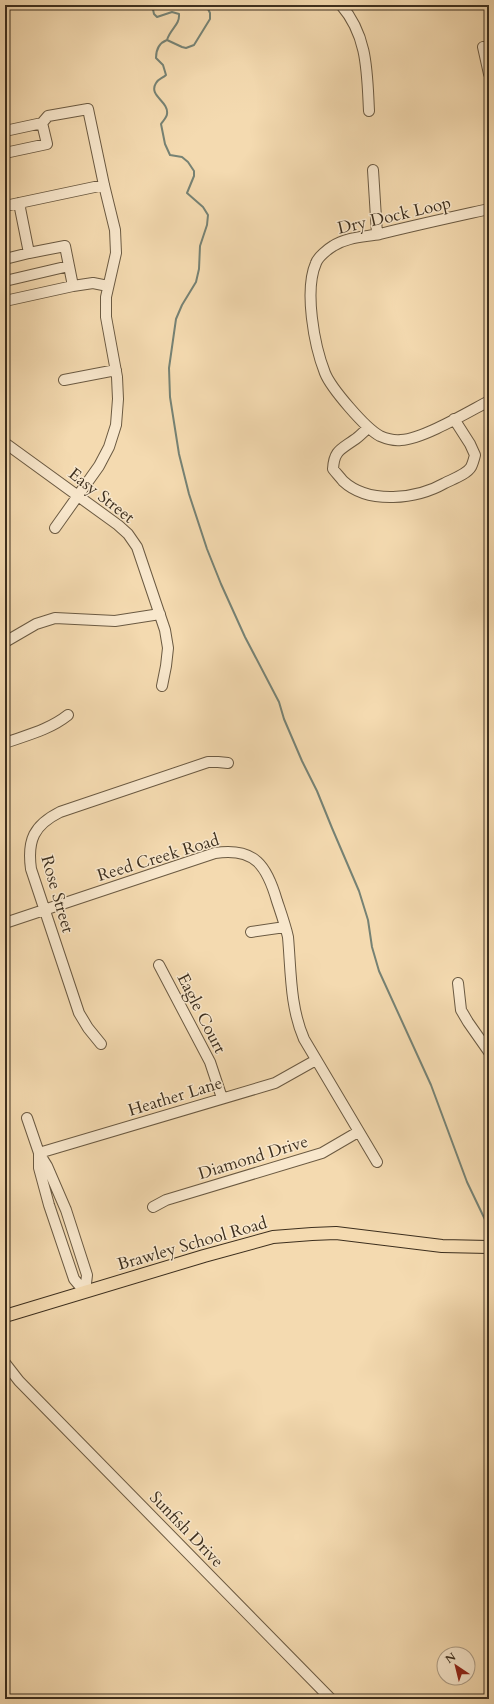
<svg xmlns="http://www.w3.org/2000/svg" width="494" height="1704" viewBox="0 0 494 1704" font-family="Cardo,serif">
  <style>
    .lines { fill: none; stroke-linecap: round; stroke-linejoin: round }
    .stream { stroke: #768274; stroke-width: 2 }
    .minor-casing { stroke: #6b5a42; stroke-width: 12 }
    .major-casing { stroke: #3d2f1e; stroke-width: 14 }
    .minor { stroke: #f8e7cc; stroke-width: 10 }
    .major { stroke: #f4dab0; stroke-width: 12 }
    .labels { text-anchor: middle; stroke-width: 3; stroke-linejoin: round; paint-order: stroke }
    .street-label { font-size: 17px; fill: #3d2f1e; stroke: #f8e7cc }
  </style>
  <rect width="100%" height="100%" fill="#f4dab0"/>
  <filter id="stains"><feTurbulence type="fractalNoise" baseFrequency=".005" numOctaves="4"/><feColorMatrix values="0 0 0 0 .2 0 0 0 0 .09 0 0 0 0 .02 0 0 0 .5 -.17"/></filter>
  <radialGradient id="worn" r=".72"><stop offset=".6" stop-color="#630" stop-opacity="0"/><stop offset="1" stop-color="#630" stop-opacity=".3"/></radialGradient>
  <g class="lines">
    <!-- stream -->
    <path class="stream" d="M 152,5 L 154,14 L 157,17 L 172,12 L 179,14 C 180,25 170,29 167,40 C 159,43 156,49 156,58 L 163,65 L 166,75 C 163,78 158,79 156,83 C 148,96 169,101 167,114 C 167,117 163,121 161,124 L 165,144 L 170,155 L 182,157 L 188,162 L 194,171 L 194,176 L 187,193 L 203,207 L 208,215 L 207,225 L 200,246 L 199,269 L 196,282 L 182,305 L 176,319 L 169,368 L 170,397 L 179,454 L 189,494 L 207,549 L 221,584 L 245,637 L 279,702 L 284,719 L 302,761 L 317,791 L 332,828 L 359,891 L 368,920 L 372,947 L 379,971 L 431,1085 L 467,1182 L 489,1228
      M 167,40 L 182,47 L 186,48 L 194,45 L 210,19 L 210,13 L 206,5"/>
    <defs>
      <path id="minor" d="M 341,5 C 368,36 367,73 369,111
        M 483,47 L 489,74
        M 5,131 L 42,123
        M 5,153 L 47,144 L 42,123 L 48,116 L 88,109 L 104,185 L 115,230 L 116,253 L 106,297 L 106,317 L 117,377 L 118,399 L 116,425 L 109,447 L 99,466 L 55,528
        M 373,170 L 377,234
        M 19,203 L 29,253 L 65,246 L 73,286 L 93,283 L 108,286
        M 5,206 L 104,185
        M 489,209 C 453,217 416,225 380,234 C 364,237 347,237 333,246 C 328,249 318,257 316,263 C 304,290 314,345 325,373 C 331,388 365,428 380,436 C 387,439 393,441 401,440 C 423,439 468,412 489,401
        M 5,259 L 29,253
        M 5,281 L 69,266
        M 5,301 L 73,286
        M 64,380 L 116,370
        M 368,428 C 363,432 359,437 354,440 C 340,450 334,451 333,469 C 336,473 340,477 343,481 C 369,505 417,499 445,483 C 453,479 467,474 471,467 C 473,463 474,459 475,455 L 470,444 L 454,419
        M 5,443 L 118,525 L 128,534 L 137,547 L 165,630 L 168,648 L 166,666 L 162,686
        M 5,642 L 36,624 L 55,618 L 115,621 L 160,614
        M 5,743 C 27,735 49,730 68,715
        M 5,923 L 215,853 C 255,847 267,866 277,901 C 281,913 285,924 288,937 C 291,971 290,1007 304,1039 L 377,1162
        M 251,932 L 285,927
        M 159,965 L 210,1062 L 222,1098
        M 458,983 L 461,1010 L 468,1022 L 489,1052
        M 101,1044 L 88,1028 L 79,1013 L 31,869 C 27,840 34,825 60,812 L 208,762 L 218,762 L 228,763
        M 27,1118 L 39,1153 L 39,1168 L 49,1205 L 74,1279 L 85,1292
        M 39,1153 L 275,1083 L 316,1060
        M 39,1153 L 47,1166 L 66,1210 L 87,1275 L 85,1292
        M 153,1207 L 166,1200 L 322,1153 L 358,1132
        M 5,1363 L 19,1381 L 331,1699"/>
      <path id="major" d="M 5,1316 L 204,1256 L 273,1237 L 312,1234 L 336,1233 L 442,1246 L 489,1247"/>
    </defs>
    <!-- minor casing -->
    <use href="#minor" class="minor-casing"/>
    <!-- major casing -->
    <use href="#major" class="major-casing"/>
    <!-- minor -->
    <use href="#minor" class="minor"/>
    <!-- major -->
    <use href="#major" class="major"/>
  </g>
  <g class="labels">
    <!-- street labels -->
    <g class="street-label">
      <text transform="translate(394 215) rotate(-13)" y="6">Dry Dock Loop</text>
      <text transform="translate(102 495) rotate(38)" y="6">Easy Street</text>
      <text transform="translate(158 857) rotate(-17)" y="6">Reed Creek Road</text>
      <text transform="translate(58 894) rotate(74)" y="6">Rose Street</text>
      <text transform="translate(202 1013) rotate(63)" y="6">Eagle Court</text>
      <text transform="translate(175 1096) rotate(-17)" y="6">Heather Lane</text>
      <text transform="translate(253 1157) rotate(-17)" y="6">Diamond Drive</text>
      <text transform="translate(192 1243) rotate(-16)" y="6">Brawley School Road</text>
      <text transform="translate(187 1529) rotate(46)" y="6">Sunfish Drive</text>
    </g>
  </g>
  <!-- margin -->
  <rect width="494" height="1704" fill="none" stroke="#f4dab0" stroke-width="20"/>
  <rect x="6" y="6" width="482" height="1692" fill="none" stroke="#3d2f1e" stroke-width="2"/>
  <rect x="10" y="10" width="474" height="1684" fill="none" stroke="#3d2f1e"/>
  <!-- north arrow -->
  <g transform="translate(456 1666) rotate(325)"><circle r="19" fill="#f8e7cc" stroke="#ad9d86"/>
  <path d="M0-3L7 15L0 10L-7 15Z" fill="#8f2418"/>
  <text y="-6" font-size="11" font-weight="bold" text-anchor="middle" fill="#3d2f1e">N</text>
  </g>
  <rect width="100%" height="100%" filter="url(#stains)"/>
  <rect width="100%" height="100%" fill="url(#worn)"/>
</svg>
